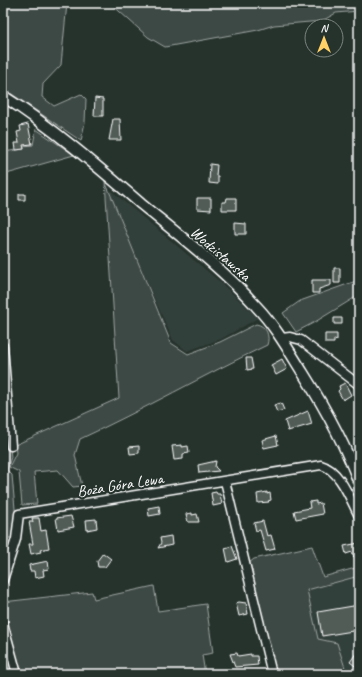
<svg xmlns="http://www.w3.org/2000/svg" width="362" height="677" viewBox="0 0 362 677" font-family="Caveat,sans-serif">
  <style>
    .built { fill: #333f3a }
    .green { fill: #3e4944; stroke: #9ea4a2 }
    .building { fill: #515c57; stroke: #fff }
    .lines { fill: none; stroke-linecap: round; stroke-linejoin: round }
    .minor-casing { stroke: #fff; stroke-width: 11 }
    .major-casing { stroke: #fff; stroke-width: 13 }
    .minor { stroke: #26332d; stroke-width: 8 }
    .major { stroke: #26332d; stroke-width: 10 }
    .labels { text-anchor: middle; stroke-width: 4; stroke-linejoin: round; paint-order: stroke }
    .street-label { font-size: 16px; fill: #fff; stroke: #26332d }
  </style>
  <rect width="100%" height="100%" fill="#26332d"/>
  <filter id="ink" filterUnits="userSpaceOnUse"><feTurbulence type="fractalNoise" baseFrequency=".025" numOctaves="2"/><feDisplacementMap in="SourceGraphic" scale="8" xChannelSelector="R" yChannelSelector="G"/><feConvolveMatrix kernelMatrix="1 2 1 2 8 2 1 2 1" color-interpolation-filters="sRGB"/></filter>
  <g filter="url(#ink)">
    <!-- built -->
    <path class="built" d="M 103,184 L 219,281 L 258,318 L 221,339 L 187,351 L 173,340 Z
      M 359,576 L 359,674 L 347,674 L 337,643 L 318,639 L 307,590 Z"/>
    <!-- green -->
    <path class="green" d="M 3,3 L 67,3 L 61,65 L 43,84 L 42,97 L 54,106 L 81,94 L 86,99 L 85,122 L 81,141 L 3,88 Z
      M 110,3 L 359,3 L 359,11 L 336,13 L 322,21 L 274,25 L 258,30 L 165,47 L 148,37 Z
      M 36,129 L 74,155 L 3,175 L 3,152 L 24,149 L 24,146 L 33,145 Z
      M 105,181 L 171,343 L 188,354 L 220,342 L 256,324 C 267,326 270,336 267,345 C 204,375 143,410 80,439 L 75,455 L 82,486 L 73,487 L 58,470 L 34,472 L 37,504 L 22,505 L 19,472 L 9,467 L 16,453 L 15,445 L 119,398 Z
      M 359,280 L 359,295 L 315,322 L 296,332 L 283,313 L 300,301 Z
      M 3,394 L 11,457 L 7,470 L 12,475 L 16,520 L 13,538 L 3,538 Z
      M 312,546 L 323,577 L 359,567 L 359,576 L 307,590 L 318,639 L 337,643 L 347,674 L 274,674 L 249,563 L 254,559 Z
      M 154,586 L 158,611 L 206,604 L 213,653 L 202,655 L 205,674 L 3,674 L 3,602 L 92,592 L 94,599 Z"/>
    <!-- building -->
    <path class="building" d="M 95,98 L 103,99 L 103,116 L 94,116 Z
      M 113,119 L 120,119 L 121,140 L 109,140 Z
      M 28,124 L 32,144 L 23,145 L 24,149 L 16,150 L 15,143 L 19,143 L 17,132 L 21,131 L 20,126 Z
      M 210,164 L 217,165 L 216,176 L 218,176 L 218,184 L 209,183 Z
      M 19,194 L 25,194 L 25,200 L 19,200 Z
      M 197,198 L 211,198 L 211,210 L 197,209 Z
      M 227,198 L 236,198 L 236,210 L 222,210 L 222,202 L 226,202 Z
      M 235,223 L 246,224 L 246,234 L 235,234 Z
      M 334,268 L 340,268 L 340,283 L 334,283 Z
      M 312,280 L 331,280 L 331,285 L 319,289 L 319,293 L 312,293 Z
      M 334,318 L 342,318 L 342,324 L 334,324 Z
      M 325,334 L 337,334 L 337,340 L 334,339 L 334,343 L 325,343 Z
      M 246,358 L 251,358 L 253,369 L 247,370 Z
      M 282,359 L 287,369 L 276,375 L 271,365 Z
      M 345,383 L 351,395 L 343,400 L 338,391 L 340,389 L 339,386 Z
      M 281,403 L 284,410 L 277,412 L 274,405 Z
      M 308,411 L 312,424 L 288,431 L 285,421 Z
      M 276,436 L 278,445 L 264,448 L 262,440 Z
      M 182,445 L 182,447 L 188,446 L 189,453 L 183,454 L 183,459 L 174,460 L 172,446 Z
      M 139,446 L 139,453 L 130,454 L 129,447 Z
      M 216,461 L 215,467 L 219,471 L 199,473 L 198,465 Z
      M 216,492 L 217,494 L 220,494 L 222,504 L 213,506 L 211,493 Z
      M 267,492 L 267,494 L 270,493 L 271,500 L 268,501 L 269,502 L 258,503 L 257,494 Z
      M 316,501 L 316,504 L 321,503 L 323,514 L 296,519 L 294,511 L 310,508 L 309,502 Z
      M 159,506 L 160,514 L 149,516 L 148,508 Z
      M 192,513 L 192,515 L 197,514 L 199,522 L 188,522 L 186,514 Z
      M 71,516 L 74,527 L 58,530 L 56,518 Z
      M 32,518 L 39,518 L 41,531 L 46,530 L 49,548 L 40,550 L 41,552 L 31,554 L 29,544 L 33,544 L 29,522 L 33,522 Z
      M 96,519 L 97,528 L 87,530 L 86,520 Z
      M 263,521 L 267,536 L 271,535 L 275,549 L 266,551 L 260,530 L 256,531 L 254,523 Z
      M 171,536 L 172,545 L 158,548 L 161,543 L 160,538 Z
      M 359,543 L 359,557 L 354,558 L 352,552 L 346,554 L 344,546 Z
      M 232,546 L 237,559 L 228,562 L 225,548 Z
      M 103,553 L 111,559 L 105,567 L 98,567 L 97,561 Z
      M 48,561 L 49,569 L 43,570 L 44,576 L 35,578 L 34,571 L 30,571 L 29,565 Z
      M 239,602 L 246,603 L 248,614 L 239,616 L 236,603 Z
      M 359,605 L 359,630 L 322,636 L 318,612 Z
      M 359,649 L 359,669 L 350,662 Z
      M 237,653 L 238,656 L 251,654 L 251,656 L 257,656 L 258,665 L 235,667 L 230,654 Z"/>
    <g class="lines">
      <defs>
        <path id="minor" d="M 282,338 L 290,337 L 301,340 L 359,385
          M 3,346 L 11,446
          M 225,481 L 272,674
          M 3,580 L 16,539 L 19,514 L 321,465 C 340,470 350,499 359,516
          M 3,623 L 17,674"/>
        <path id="major" d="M 3,96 C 53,128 96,165 141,204 C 180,236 222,268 256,306 C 275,326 288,349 303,373 C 325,408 345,443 359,483"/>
      </defs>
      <!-- minor casing -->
      <use href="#minor" class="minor-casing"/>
      <!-- major casing -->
      <use href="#major" class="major-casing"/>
      <!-- minor -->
      <use href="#minor" class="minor"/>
      <!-- major -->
      <use href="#major" class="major"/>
    </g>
  </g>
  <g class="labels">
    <!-- street labels -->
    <g class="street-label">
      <text transform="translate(221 253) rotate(41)" y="6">Wodzisławska</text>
      <text transform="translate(120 484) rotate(-9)" y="6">Boża Góra Lewa</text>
    </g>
  </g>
  <!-- margin -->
  <rect width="362" height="677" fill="none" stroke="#26332d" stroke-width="16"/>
  <rect x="8" y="8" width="346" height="661" fill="none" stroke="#fff" stroke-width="1.5" filter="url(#ink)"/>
  <!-- north arrow -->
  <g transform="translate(324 38)"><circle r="19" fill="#26332d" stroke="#7d8581"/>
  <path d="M0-3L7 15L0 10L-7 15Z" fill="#ffd166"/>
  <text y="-6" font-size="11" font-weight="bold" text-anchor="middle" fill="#ffffff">N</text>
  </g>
</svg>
